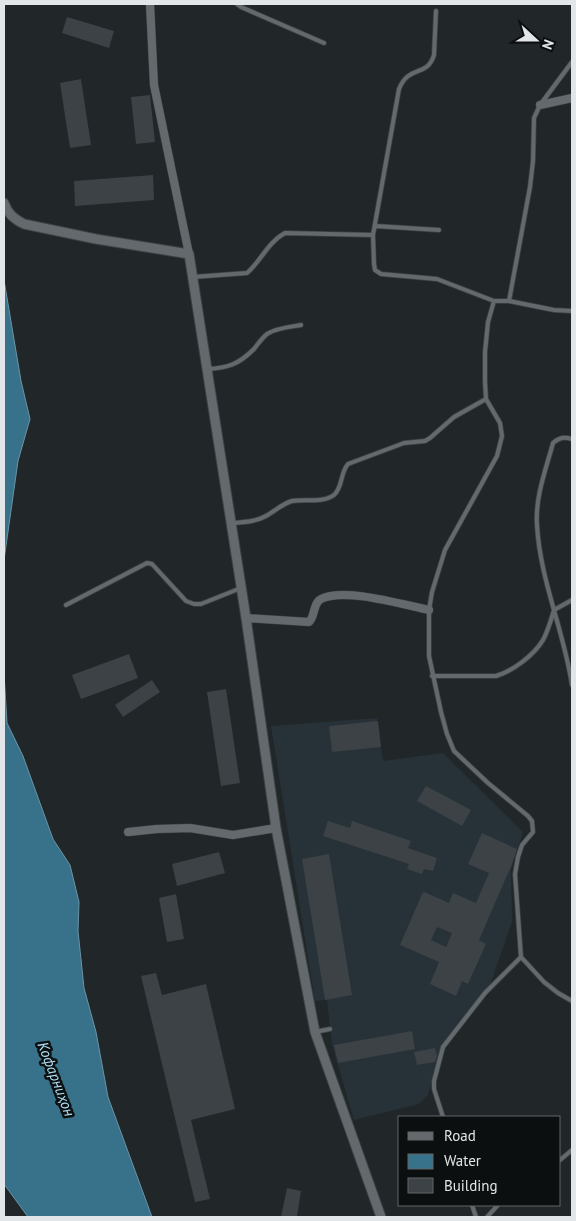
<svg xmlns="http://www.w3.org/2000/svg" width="576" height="1221" viewBox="0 0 576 1221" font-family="'PT Sans',sans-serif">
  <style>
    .built { fill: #273238 }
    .water { fill: #38718a; stroke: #6b94a6 }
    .building { fill: #3c4245; fill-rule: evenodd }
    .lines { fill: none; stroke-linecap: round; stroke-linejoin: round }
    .service-casing { stroke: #3e4345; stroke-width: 5.5 }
    .minor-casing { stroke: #3e4345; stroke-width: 9 }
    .tertiary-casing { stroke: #3e4345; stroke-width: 11 }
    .service { stroke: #63696c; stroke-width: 4 }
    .minor { stroke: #63696c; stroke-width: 8 }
    .tertiary { stroke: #63696c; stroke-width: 9 }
    .labels { text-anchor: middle; stroke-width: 5; stroke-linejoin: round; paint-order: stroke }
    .water-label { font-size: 15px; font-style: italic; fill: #addef6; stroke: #0c0f10 }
  </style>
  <rect width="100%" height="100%" fill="#212629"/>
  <!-- built -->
  <path class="built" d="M 377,718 L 383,761 L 443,753 L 523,832 L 511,870 L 512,922 L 490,985 L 441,1049 L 428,1095 L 419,1104 L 354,1120 L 332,1045 L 327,1000 L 315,1001 L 271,726 Z"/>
  <!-- water -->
  <path class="water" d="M 4,280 L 21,381 L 30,419 L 18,461 L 4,560 Z
    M 4,673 L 7,723 L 23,756 L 53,839 L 70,865 L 79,902 L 78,931 L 84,988 L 96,1032 L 108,1097 L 152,1217 L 28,1217 L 4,1184 Z"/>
  <!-- building -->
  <path class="building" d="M 67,17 L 114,31 L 109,48 L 62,33 Z
    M 81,79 L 91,145 L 70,148 L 60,83 Z
    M 150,95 L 155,142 L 136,144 L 131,97 Z
    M 153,175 L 154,200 L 75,206 L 74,181 Z
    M 129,654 L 138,678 L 81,699 L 72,675 Z
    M 152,680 L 160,692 L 123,717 L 115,705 Z
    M 226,689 L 240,783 L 221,786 L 207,692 Z
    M 378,721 L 381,747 L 332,752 L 329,726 Z
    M 426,786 L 471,810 L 462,826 L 417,801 Z
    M 328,821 L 350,828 L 352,821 L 411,841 L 408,848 L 437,858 L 433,871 L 424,869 L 422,874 L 407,869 L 409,864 L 323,836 Z
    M 482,833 L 517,849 L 512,864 L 479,940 L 486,944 L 468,984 L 462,981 L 456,996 L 430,984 L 439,962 L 400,945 L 422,894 L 424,892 L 449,903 L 453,893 L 476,903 L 489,873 L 468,864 ZM 437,927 L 452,933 L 446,947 L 431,940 Z
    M 219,852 L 225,873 L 177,886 L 172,864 Z
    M 329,854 L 352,995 L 325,1000 L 302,859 Z
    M 176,894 L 184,939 L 167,942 L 159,898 Z
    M 156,973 L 162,995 L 206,984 L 235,1109 L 191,1120 L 210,1199 L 195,1202 L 141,976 Z
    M 412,1031 L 415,1049 L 338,1063 L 334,1045 Z
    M 435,1048 L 437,1056 L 435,1062 L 417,1065 L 414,1052 Z
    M 287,1188 L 301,1191 L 297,1217 L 281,1217 Z"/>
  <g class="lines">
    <defs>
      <path id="service" d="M 237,4 L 241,7 L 324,43
        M 375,226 L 439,230
        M 373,235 L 374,264 L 375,270 L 381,274 L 437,279 L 494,301 L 509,301 L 554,310 L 572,311
        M 193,277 L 247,273 C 261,261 268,242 285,233 L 373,235 L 399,89 C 409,64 427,78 434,55 L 436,11
        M 494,301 L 488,322 L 485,352 L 485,382 L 486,399 L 500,423 L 502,436 L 497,456 L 445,550 L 432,592 L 429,610 L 429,656 L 441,712 L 447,734 L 454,751 L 488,783 L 528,816 L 532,821 L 533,832 L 522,845 L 518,857 L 515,874 L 521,957 L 544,982 L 558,993 L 572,1001
        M 509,301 L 530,187 L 533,161 L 534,118 L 540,105 L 572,62
        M 208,369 C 228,368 239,364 254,349 C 258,344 262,338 267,334 C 276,328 290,327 301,325
        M 572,439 C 564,437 560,437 553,443 C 546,469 535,497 537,525 C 540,580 564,631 572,685
        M 232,523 C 244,522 255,522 266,516 C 275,511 282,504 292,501 C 305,499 323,503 334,495 C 343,487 340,473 348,464 L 404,443 L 425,441 L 430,438 L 454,417 L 486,399
        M 66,605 L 147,563 L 152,564 L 186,601 L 194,604 L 201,604 L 241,588
        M 432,676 L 496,676 C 513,671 534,655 543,640 C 548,631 551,620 554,610 L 572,600
        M 315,1032 L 330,1029
        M 443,1117 L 434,1089 L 434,1081 L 443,1047 L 485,993 L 521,957
        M 560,1160 L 572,1150
        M 472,1205 L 476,1217
        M 487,1217 L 498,1205"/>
      <path id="minor" d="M 150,4 L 154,85 L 189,254
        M 540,105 L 572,98
        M 246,618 L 309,622 C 315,617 313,603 321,599 C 344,587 404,605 429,610
        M 128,832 L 157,829 L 190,828 L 233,835 L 276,828"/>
      <path id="tertiary" d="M 4,203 C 8,214 14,219 24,224 L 96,239 L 189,254 L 246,618 L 276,828 L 315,1032 L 381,1217"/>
    </defs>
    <!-- service casing -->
    <use href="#service" class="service-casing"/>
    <!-- minor casing -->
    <use href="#minor" class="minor-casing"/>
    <!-- tertiary casing -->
    <use href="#tertiary" class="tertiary-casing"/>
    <!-- service -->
    <use href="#service" class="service"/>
    <!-- minor -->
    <use href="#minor" class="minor"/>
    <!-- tertiary -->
    <use href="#tertiary" class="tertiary"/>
  </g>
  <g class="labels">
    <!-- water labels -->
    <g class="water-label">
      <text transform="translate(56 1079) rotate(69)" y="5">Кофарниҳон</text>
    </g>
  </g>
  <!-- border -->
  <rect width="576" height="1221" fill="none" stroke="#e3e6e8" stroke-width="10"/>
  <!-- legend -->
  <rect x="398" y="1116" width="162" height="90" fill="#0c0f10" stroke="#626566"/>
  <rect x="408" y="1132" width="25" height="8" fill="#63696c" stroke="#626566"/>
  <text x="444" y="1141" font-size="15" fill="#e3e6e8">Road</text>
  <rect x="408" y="1154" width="25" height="15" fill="#38718a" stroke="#626566"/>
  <text x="444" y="1166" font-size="15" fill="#e3e6e8">Water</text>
  <rect x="408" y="1178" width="25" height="15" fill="#3c4245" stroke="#626566"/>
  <text x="444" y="1191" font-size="15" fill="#e3e6e8">Building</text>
  <!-- north arrow -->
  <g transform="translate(536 40) rotate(111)" stroke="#0c0f10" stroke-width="4" paint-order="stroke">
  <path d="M0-4L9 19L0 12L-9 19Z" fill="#e3e6e8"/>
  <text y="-8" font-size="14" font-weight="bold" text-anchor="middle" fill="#e3e6e8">N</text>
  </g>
</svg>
